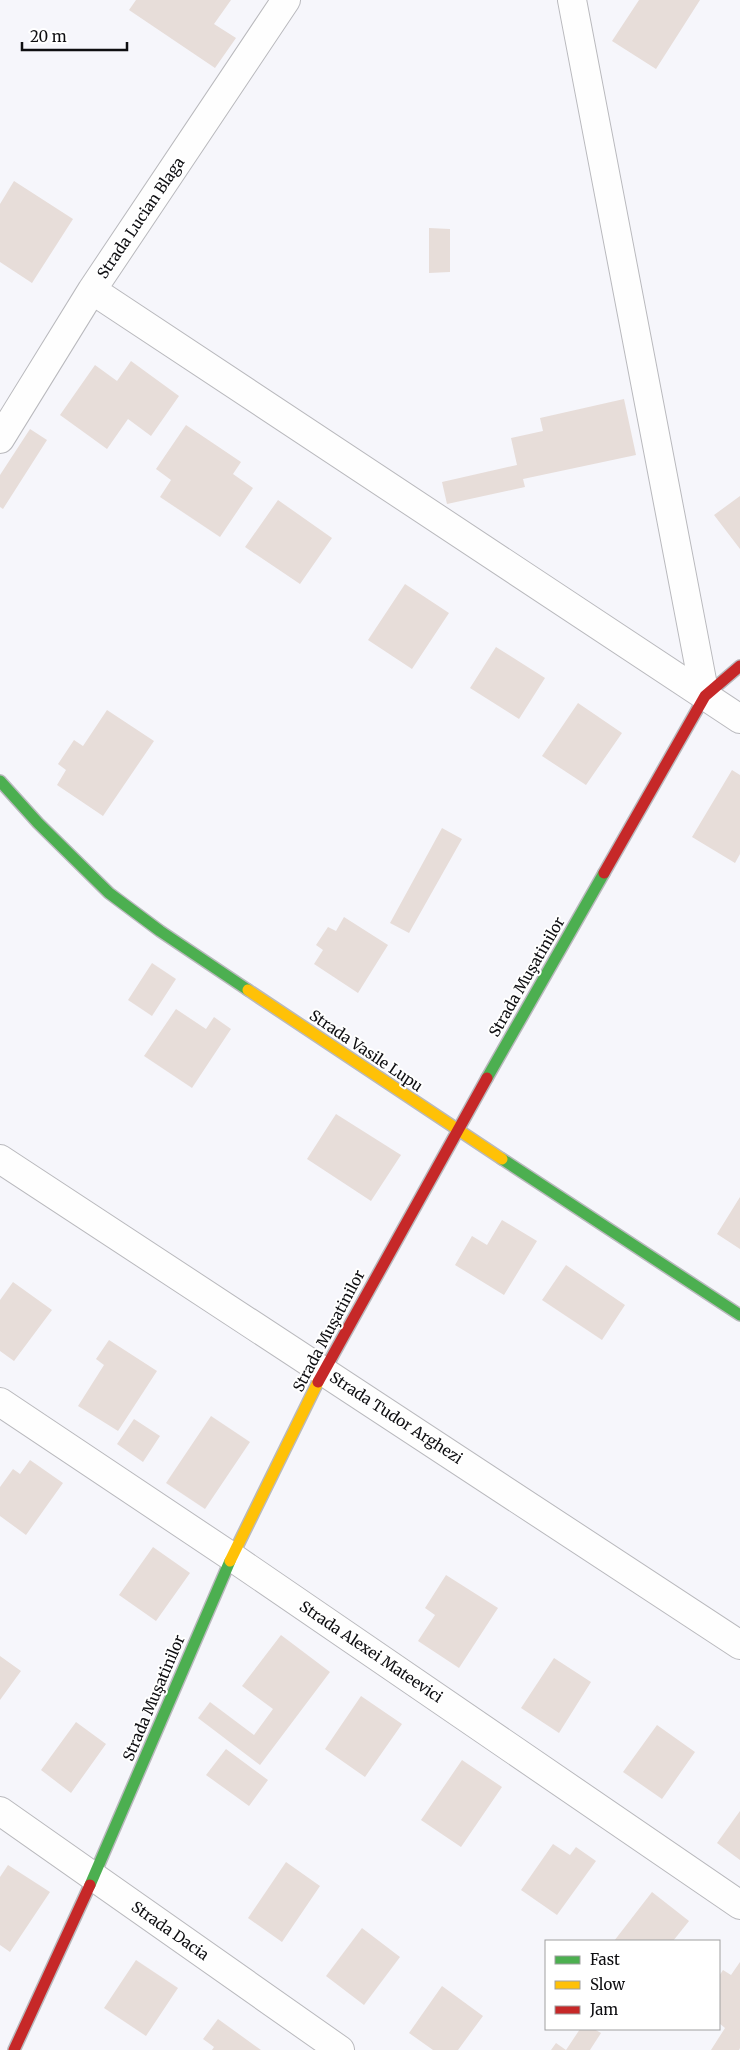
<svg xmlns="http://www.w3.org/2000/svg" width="740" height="2050" viewBox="0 0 740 2050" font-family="Merriweather,serif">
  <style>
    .building { fill: #e7ddd9 }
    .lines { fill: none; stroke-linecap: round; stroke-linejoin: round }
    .street-casing { stroke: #b9b9bd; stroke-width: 30 }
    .fast-casing { stroke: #b9b9bd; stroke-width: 14 }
    .slow-casing { stroke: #b9b9bd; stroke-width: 14 }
    .jam-casing { stroke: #b9b9bd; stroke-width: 14 }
    .street { stroke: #fefefe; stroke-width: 28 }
    .fast { stroke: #4caf50; stroke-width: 11 }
    .slow { stroke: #ffc107; stroke-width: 11 }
    .jam { stroke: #c62828; stroke-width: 11 }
    .labels { text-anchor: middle; stroke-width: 4; stroke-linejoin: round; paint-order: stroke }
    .street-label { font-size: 15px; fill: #0e0e11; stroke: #fff }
  </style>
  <rect width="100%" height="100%" fill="#f6f6fb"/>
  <!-- building -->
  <path class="building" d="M 136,0 L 231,0 L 214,24 L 236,38 L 215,68 L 129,10 Z
    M 639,0 L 700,0 L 656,69 L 612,41 Z
    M 14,181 L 73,219 L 32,283 L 0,262 L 0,204 Z
    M 429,228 L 450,229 L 450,272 L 429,273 Z
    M 131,361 L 179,396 L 151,436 L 128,419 L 107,449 L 60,415 L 95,365 L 117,381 Z
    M 624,399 L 636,455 L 523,479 L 525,487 L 447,504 L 442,482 L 517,465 L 511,438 L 543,431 L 540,418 Z
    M 186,425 L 241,462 L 233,474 L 253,488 L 220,537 L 160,497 L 171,480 L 156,469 Z
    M 30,429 L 47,440 L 3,509 L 0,507 L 0,475 Z
    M 740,496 L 740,549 L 714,515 Z
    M 278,500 L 332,538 L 300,584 L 245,547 Z
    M 405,584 L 449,613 L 412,669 L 368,640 Z
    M 496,647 L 545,678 L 519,719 L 470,688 Z
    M 578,703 L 622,733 L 586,785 L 542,756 Z
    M 107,710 L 154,741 L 103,816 L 57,785 L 66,770 L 58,764 L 74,740 L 83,746 Z
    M 732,770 L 740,775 L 740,854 L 735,863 L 692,837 Z
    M 442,828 L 462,839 L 409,933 L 390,923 Z
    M 344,917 L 388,945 L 358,993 L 314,964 L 323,950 L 316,945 L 328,927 L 336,931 Z
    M 152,963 L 176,979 L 152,1016 L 128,1000 Z
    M 176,1009 L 206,1029 L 214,1017 L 231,1029 L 192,1088 L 144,1056 Z
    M 336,1114 L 401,1155 L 371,1201 L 307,1159 Z
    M 740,1197 L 740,1249 L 717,1234 Z
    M 502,1220 L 537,1241 L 504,1295 L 455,1265 L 472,1236 L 487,1245 Z
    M 566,1265 L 625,1305 L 602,1340 L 542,1300 Z
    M 13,1282 L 52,1310 L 14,1361 L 0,1351 L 0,1300 Z
    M 109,1340 L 157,1371 L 118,1431 L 78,1406 L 104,1365 L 96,1359 Z
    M 211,1416 L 250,1442 L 205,1509 L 166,1483 Z
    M 134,1419 L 160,1436 L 143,1462 L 117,1444 Z
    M 30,1460 L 63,1483 L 26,1535 L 0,1516 L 0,1487 L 13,1469 L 20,1474 Z
    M 153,1547 L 190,1573 L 156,1621 L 119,1595 Z
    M 446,1575 L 498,1608 L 459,1668 L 418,1641 L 435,1615 L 425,1608 Z
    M 281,1635 L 330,1672 L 260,1765 L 198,1718 L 210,1702 L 254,1735 L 273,1709 L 242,1686 Z
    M 0,1656 L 21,1671 L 0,1700 Z
    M 554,1658 L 591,1682 L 559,1733 L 521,1708 Z
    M 361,1696 L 402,1724 L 365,1777 L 325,1749 Z
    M 76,1722 L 106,1744 L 71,1793 L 41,1770 Z
    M 657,1725 L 695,1752 L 662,1799 L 623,1772 Z
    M 226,1749 L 268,1780 L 249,1806 L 206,1775 Z
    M 462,1760 L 502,1787 L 461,1847 L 421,1820 Z
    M 740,1811 L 740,1860 L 717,1843 Z
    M 553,1844 L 570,1855 L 576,1847 L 596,1861 L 557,1915 L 521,1890 Z
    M 286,1862 L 320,1886 L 282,1942 L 248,1918 Z
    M 8,1865 L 50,1892 L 10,1952 L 0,1945 L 0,1877 Z
    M 652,1892 L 689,1921 L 673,1941 L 614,1941 Z
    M 362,1928 L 400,1957 L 364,2005 L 326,1976 Z
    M 136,1960 L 178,1988 L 146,2036 L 104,2008 Z
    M 740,1962 L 740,2048 L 739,2050 L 711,2050 L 725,2028 L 719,2023 L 719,1976 L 723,1970 L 731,1975 Z
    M 442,1986 L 483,2016 L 458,2050 L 433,2050 L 409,2033 Z
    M 218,2019 L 261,2050 L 212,2050 L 214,2047 L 203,2039 Z
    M 580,2029 L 594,2029 L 601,2033 L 590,2050 L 566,2050 Z
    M 556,2043 L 566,2050 L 551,2050 Z"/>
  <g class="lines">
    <defs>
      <path id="street" d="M 572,0 L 705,696
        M 92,290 L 740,719
        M 0,439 L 92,290 L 286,0
        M 0,1159 L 740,1645
        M 0,1402 L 232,1557 L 740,1905
        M 0,1811 L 340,2050"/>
      <path id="fast" d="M 0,781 L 38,823 L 109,893 L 160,931 L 248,990
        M 487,1078 L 604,873
        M 502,1159 L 740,1315
        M 90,1885 L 230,1561"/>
      <path id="slow" d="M 248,990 L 502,1159
        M 230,1561 L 318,1382"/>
      <path id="jam" d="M 604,873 L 705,696 L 740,666
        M 318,1382 L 487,1078
        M 14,2050 L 90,1885"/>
    </defs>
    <!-- street casing -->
    <use href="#street" class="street-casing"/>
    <!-- fast casing -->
    <use href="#fast" class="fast-casing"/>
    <!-- slow casing -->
    <use href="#slow" class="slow-casing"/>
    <!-- jam casing -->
    <use href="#jam" class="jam-casing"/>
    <!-- street -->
    <use href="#street" class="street"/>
    <!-- fast -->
    <use href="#fast" class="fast"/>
    <!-- slow -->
    <use href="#slow" class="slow"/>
    <!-- jam -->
    <use href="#jam" class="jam"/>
  </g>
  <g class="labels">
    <!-- street labels -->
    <g class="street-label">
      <text transform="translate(141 218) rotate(-56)" y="5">Strada Lucian Blaga</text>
      <text transform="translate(527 977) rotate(-60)" y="5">Strada Muşatinilor</text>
      <text transform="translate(366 1051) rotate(34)" y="5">Strada Vasile Lupu</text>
      <text transform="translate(329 1331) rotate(-62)" y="5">Strada Muşatinilor</text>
      <text transform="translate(396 1418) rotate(33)" y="5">Strada Tudor Arghezi</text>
      <text transform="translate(371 1652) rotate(34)" y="5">Strada Alexei Mateevici</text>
      <text transform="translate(154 1698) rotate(-67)" y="5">Strada Muşatinilor</text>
      <text transform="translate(170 1931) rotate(35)" y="5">Strada Dacia</text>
    </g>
  </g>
  <!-- legend -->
  <rect x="545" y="1940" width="175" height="90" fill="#ffffff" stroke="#9f9fa0"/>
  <rect x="555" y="1956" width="25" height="8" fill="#4caf50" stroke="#9f9fa0"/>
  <text x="590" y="1965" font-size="15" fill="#0e0e11">Fast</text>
  <rect x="555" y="1981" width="25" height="8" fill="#ffc107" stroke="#9f9fa0"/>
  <text x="590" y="1990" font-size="15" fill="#0e0e11">Slow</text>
  <rect x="555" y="2006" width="25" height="8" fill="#c62828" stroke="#9f9fa0"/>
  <text x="590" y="2015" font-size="15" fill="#0e0e11">Jam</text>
  <!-- scale -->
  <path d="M22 42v8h105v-8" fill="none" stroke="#0e0e11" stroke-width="2.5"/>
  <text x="30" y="42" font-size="15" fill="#0e0e11" stroke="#ffffff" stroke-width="4" paint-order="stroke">20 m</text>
</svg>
